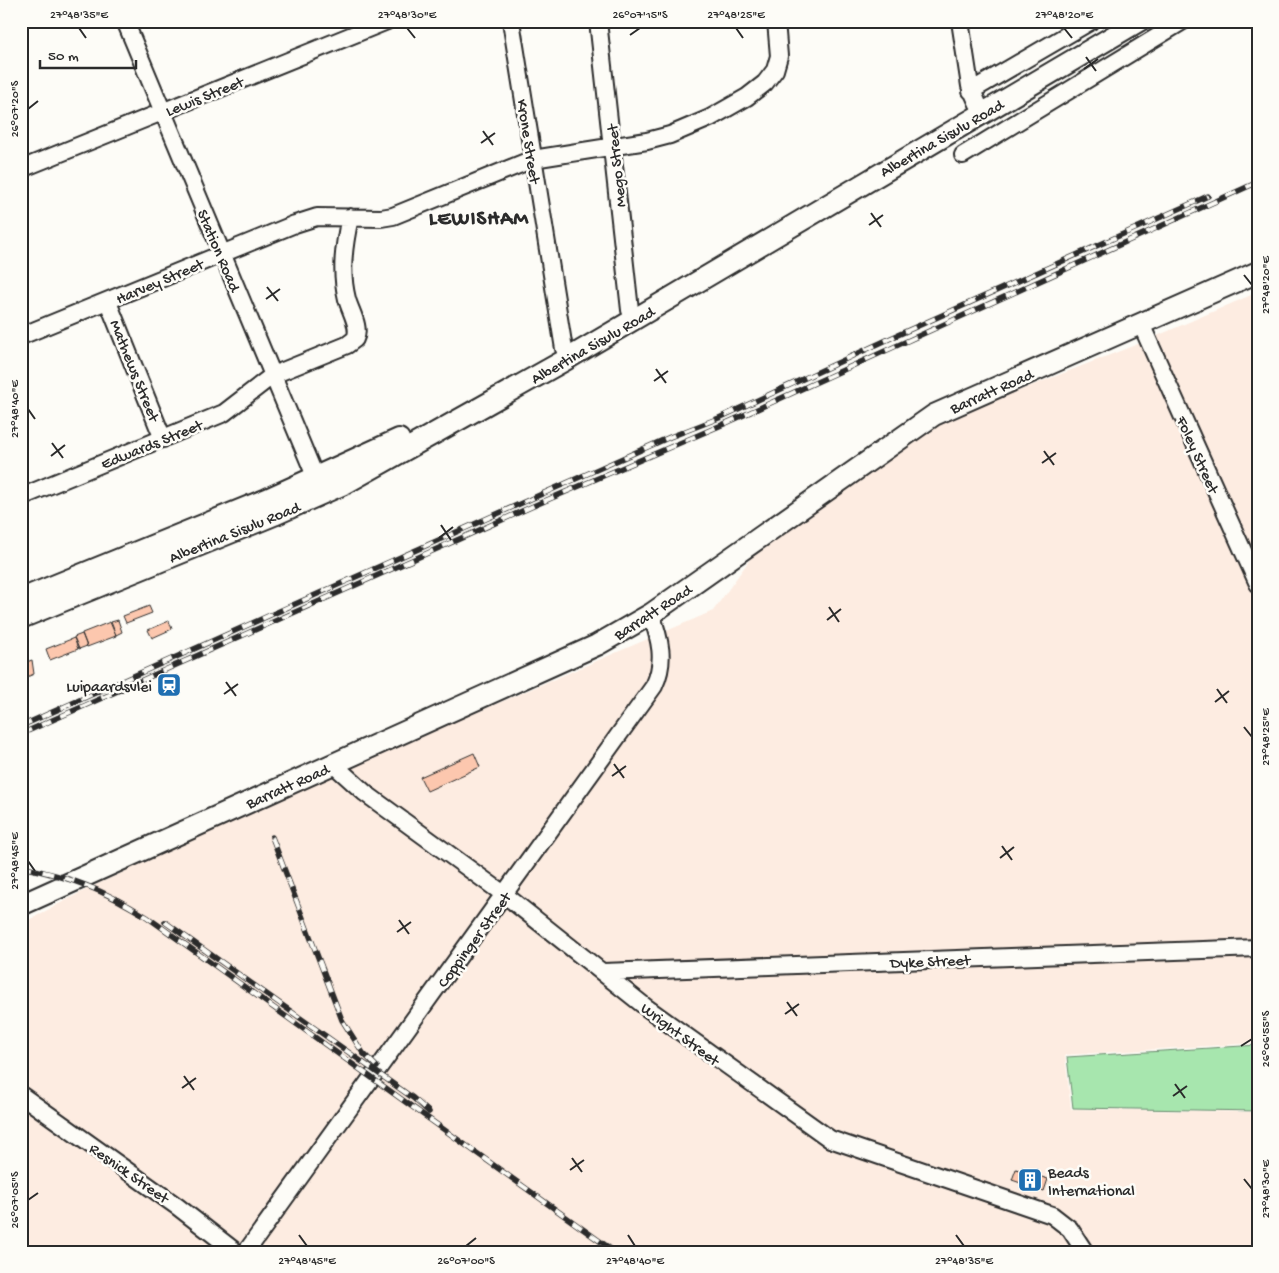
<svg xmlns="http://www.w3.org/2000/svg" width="1279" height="1273" viewBox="0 0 1279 1273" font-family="'Gochi Hand',sans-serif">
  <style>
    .built { fill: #fdece1 }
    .green { fill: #a7e6ae; stroke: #69886c }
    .building { fill: #fcc7ae; stroke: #2b2b2b }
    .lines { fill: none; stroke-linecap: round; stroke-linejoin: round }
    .minor-casing { stroke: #2b2b2b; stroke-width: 20 }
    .major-casing { stroke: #2b2b2b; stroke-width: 24 }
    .minor { stroke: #fdfcf7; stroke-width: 16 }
    .major { stroke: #fdfcf7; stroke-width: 20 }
    .rail-casing { stroke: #2b2b2b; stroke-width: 5.5 }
    .rail { stroke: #fdfcf7; stroke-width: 4; stroke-dasharray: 11; stroke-linecap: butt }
    .ticks { fill: none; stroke: #2b2b2b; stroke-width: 2 }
    .labels { text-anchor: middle; stroke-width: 5; stroke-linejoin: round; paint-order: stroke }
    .street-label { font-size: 16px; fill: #2b2b2b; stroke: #fdfcf7 }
    .poi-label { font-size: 16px; fill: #2b2b2b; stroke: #fdfcf7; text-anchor: end }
    .district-label { font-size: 21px; font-weight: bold; letter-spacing: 1px; fill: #2b2b2b; stroke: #fdfcf7 }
    .neatline { fill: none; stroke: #2b2b2b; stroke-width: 2 }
    .ticks-label { font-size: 12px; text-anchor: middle; fill: #2b2b2b }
  </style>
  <rect width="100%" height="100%" fill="#fdfcf7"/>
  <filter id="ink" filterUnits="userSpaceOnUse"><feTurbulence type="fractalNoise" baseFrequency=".02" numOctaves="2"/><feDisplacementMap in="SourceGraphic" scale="10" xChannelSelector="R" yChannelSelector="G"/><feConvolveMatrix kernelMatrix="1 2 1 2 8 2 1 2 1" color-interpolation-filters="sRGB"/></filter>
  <g filter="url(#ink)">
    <!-- built -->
    <path class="built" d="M 1258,292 L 1258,1043 L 1065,1055 L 1071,1109 L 1258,1112 L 1258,1252 L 21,1252 L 21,924 L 91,887 L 340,771 L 713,611 L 753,555 L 949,418 L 1143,342 Z"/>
    <!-- green -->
    <path class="green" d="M 1258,1045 L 1258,1111 L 1073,1108 L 1067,1057 Z"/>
    <!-- building -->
    <path class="building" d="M 149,606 L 152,613 L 126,623 L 123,616 Z
      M 118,620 L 122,632 L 116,635 L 111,622 Z
      M 169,621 L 172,629 L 152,638 L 148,630 Z
      M 110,622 L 116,636 L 87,647 L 82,633 Z
      M 82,634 L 87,646 L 79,649 L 74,637 Z
      M 74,638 L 78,649 L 50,660 L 46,649 Z
      M 32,660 L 34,674 L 22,679 L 21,664 Z
      M 474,753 L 480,767 L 427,791 L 420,777 Z
      M 1016,1169 L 1048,1179 L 1044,1191 L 1012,1180 Z"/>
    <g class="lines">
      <defs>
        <path id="minor" d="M 125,21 L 320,488
          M 511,21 L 564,349
          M 598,21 L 630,310 L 634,320
          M 960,21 L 970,86 L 982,113
          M 971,91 L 1091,21
          M 963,155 L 1183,21
          M 21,169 L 387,21
          M 108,302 L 163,439
          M 1141,324 L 1258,584
          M 21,336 L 295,224 L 317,217 L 381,218 L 393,216 L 533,159 L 647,141 L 670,135 L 710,118 L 747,97 L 765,83 L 775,70 L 779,56 L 776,21
          M 21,497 L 224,413 L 273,375 L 347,345 L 355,339 C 361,327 350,311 347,299 C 340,271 344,245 350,217
          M 333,764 L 365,793 L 505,895 L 647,1008 L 830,1139 L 1052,1215 L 1070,1229 L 1085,1252
          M 603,972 L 1258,948
          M 21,1095 L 178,1207 L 236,1252
          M 246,1252 L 654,686 C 666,661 660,639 651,614"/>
        <path id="major" d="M 21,599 L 267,499 L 399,439
          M 21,618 L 274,515 L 346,483 L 567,359 L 1139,21
          M 21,905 L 597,645 L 651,614 L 934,415 L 1258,272"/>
      </defs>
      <!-- minor casing -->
      <use href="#minor" class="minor-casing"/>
      <!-- major casing -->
      <use href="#major" class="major-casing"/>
      <!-- minor -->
      <use href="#minor" class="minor"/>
      <!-- major -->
      <use href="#major" class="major"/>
      <defs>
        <path id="rail" d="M 21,726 L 670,437 L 719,418 L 891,338 L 1208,196
          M 21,734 L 540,503 L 724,424 L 1258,182
          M 272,837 L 342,1020 L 363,1053 L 377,1067
          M 21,867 C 71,877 104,890 147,917 L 615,1252
          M 165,922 L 413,1098 L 429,1112"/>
      </defs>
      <!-- rail casing -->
      <use href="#rail" class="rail-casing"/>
      <!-- rail -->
      <use href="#rail" class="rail"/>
    </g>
  </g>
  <!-- ticks -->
  <path class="ticks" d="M 79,28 L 86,38M 407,28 L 415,38M 736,28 L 743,38M 1064,28 L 1072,38M 630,35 L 640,28M 1086,57 L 1096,71M 1084,69 L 1098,59M 28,109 L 38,101M 483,131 L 493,145M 481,143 L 495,133M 871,213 L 881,227M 869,225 L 883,215M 1244,275 L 1252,285M 267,287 L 278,301M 266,299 L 280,289M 656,369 L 666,383M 654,381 L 668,371M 28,409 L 35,419M 52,443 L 63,458M 1044,451 L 1054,465M 51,456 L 65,445M 1042,463 L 1056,453M 441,525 L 451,540M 439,538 L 453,527M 829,607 L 839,622M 827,620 L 841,609M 226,682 L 236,696M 1217,689 L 1227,703M 224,694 L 238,684M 1215,702 L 1229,691M 1244,727 L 1252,737M 614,764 L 624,778M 612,776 L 626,766M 1002,846 L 1012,860M 1000,858 L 1014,847M 28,861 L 35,871M 399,920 L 409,934M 397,932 L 411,922M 787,1002 L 797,1016M 785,1014 L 799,1004M 1241,1046 L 1252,1039M 184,1076 L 194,1090M 1175,1084 L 1185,1098M 182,1088 L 196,1078M 1173,1096 L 1187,1086M 572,1158 L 582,1172M 570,1170 L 584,1160M 1244,1179 L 1252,1189M 28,1200 L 38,1193M 299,1235 L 307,1246M 628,1235 L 635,1246M 956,1235 L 964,1246M 466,1246 L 476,1238"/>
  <!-- icons -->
  <defs>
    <symbol id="station-square" viewBox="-11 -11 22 22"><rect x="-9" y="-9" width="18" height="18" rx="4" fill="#1f6fb2" stroke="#fdfcf7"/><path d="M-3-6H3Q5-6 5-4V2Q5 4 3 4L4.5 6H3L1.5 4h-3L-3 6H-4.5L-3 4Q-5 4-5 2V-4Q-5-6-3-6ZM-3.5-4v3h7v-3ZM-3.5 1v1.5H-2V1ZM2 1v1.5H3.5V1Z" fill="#fff"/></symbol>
    <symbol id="building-square" viewBox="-11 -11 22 22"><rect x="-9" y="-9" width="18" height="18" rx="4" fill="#1f6fb2" stroke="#fdfcf7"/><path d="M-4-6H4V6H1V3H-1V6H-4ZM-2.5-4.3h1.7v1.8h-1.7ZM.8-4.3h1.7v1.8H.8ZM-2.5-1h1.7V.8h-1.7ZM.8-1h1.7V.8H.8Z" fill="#fff"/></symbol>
  </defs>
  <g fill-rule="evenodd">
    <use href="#station-square" x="155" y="671" width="28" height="28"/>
    <use href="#building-square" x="1016" y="1166" width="28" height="28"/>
  </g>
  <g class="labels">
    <!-- street labels -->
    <g class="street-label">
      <text transform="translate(204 95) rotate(-22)" y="6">Lewis Street</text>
      <text transform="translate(941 137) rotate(-30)" y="6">Albertina Sisulu Road</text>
      <text transform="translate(530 141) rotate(81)" y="6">Krone Street</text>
      <text transform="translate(615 166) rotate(-96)" y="6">Mego Street</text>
      <text transform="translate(220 250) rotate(67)" y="6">Station Road</text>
      <text transform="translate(159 280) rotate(-23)" y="6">Harvey Street</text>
      <text transform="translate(592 344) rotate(-30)" y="6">Albertina Sisulu Road</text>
      <text transform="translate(136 370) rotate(68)" y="6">Mathews Street</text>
      <text transform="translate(991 390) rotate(-24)" y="6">Barratt Road</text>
      <text transform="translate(151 443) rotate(-22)" y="6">Edwards Street</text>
      <text transform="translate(1199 454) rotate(66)" y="6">Foley Street</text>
      <text transform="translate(234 531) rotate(-22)" y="6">Albertina Sisulu Road</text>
      <text transform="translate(652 611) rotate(-33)" y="6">Barratt Road</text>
      <text transform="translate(287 785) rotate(-24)" y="6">Barratt Road</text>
      <text transform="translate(473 939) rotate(-54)" y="6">Coppinger Street</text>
      <text transform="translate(930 960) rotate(-2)" y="6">Dyke Street</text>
      <text transform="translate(681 1033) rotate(37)" y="6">Wright Street</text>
      <text transform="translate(130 1172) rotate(35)" y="6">Resnick Street</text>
    </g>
    <!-- poi labels -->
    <g class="poi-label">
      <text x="152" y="691">Luipaardsvlei</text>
      <text x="1048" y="1177" text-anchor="start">Beads<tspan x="1048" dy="18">International</tspan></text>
    </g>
    <!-- district labels -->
    <g class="district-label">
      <text x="479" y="224">LEWISHAM</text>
    </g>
  </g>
  <!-- margin -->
  <rect width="1279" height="1273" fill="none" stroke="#fdfcf7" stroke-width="55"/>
  <!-- scale -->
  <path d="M40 60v8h96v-8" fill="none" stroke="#2b2b2b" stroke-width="2.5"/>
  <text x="48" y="60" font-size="15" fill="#2b2b2b" stroke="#fdfcf7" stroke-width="4" paint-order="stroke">50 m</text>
  <rect x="28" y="28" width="1224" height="1218" class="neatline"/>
  <g class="ticks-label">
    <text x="79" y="18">27°48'35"E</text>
    <text x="407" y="18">27°48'30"E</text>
    <text x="640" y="18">26°07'15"S</text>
    <text x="736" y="18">27°48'25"E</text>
    <text x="1064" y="18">27°48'20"E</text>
    <text transform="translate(14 109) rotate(-90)" y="4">26°07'20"S</text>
    <text transform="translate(1265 285) rotate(-90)" y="4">27°48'20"E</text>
    <text transform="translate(14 409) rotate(-90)" y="4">27°48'40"E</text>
    <text transform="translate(1265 737) rotate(-90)" y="4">27°48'25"E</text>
    <text transform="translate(14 861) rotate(-90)" y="4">27°48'45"E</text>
    <text transform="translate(1265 1039) rotate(-90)" y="4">26°06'55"S</text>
    <text transform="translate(1265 1189) rotate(-90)" y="4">27°48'30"E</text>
    <text transform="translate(14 1200) rotate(-90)" y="4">26°07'05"S</text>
    <text x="307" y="1264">27°48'45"E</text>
    <text x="466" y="1264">26°07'00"S</text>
    <text x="635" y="1264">27°48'40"E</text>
    <text x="964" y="1264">27°48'35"E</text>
  </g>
</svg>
